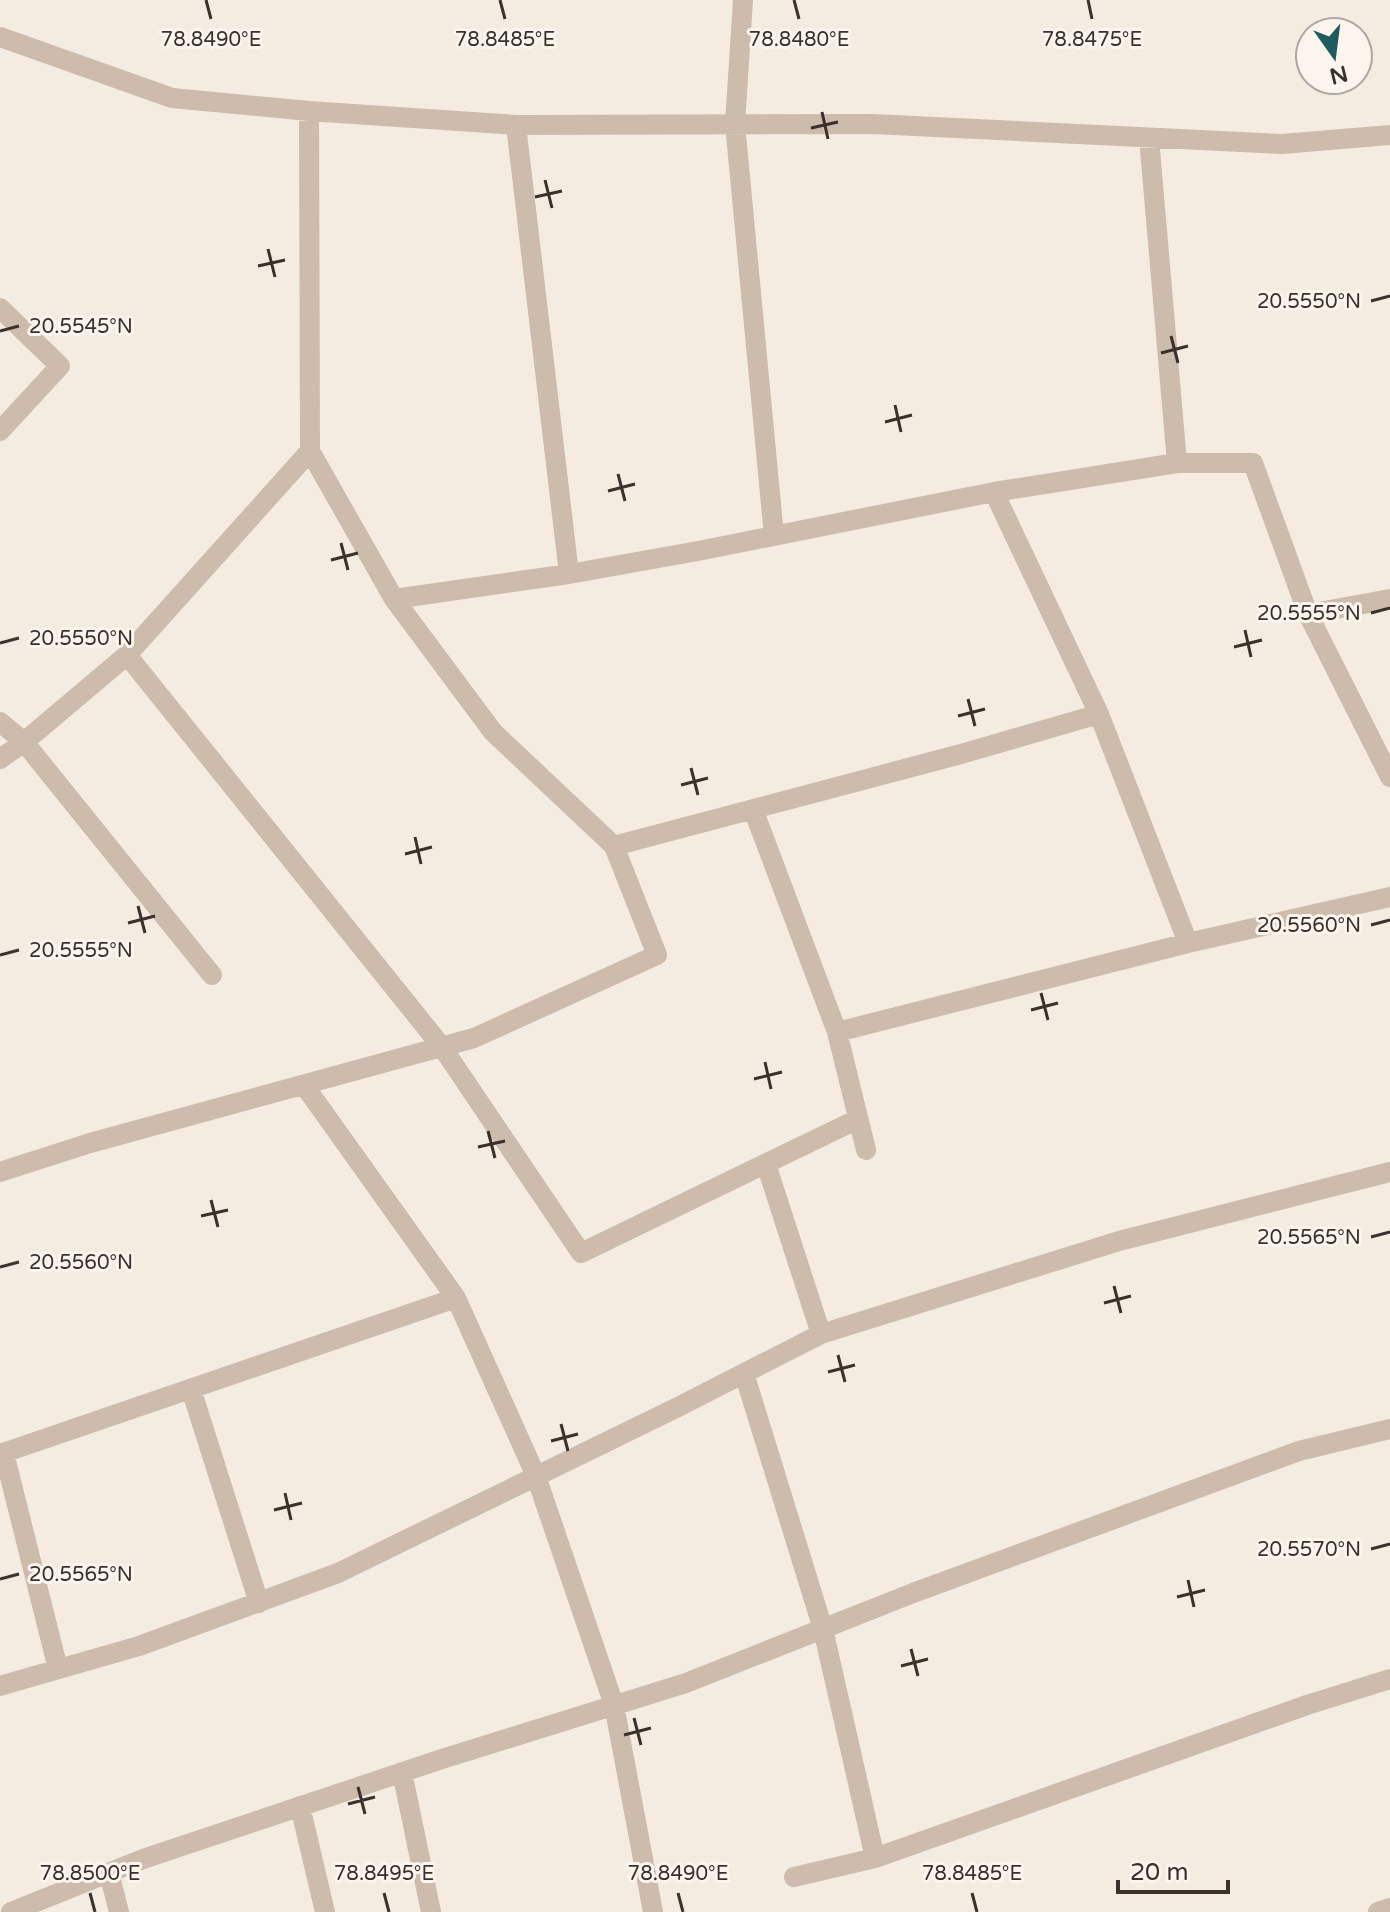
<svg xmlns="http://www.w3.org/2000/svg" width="1390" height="1912" viewBox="0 0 1390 1912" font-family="'Varela Round',sans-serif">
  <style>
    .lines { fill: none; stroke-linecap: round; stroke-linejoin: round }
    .minor { stroke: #cdbbac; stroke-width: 20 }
    .ticks { fill: none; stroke: #3b302b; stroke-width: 3 }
    .ticks-label { font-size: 20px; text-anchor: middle; fill: #3b302b; stroke: #fbf5ee; stroke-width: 6; stroke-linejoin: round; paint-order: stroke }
  </style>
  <rect width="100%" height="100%" fill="#f4ebe1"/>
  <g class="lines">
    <!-- minor -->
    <path class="minor" d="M 743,0 L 735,124 L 774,536
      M 0,37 L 172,98 L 309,111 L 516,125 L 873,124 L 1282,144 L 1390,135
      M 309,111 L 310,451
      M 516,125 L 569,574
      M 1149,138 L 1177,463 L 1253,463 L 1308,614 L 1390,777
      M 0,308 L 60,366 L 0,431
      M 994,492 L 1099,714 L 1188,943
      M 394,599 L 493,732 L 614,846
      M 1308,614 L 1390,599
      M 127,655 L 442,1047 L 581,1253 L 858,1119
      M 0,722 L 24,742 L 212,975
      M 0,759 L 24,742 L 127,655 L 310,451 L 394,599 L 569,574 L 698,551 L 994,492 L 1177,463
      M 753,809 L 837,1032 L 866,1150
      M 837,1032 L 1188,943 L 1390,897
      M 304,1085 L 456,1298 L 536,1476 L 614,1705 L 653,1912
      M 766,1164 L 821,1334
      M 0,1172 L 90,1143 L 474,1038 L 657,955 L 614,846 L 961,754 L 1099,714
      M 744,1373 L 823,1629 L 875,1858
      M 191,1389 L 259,1603
      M 4,1453 L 58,1669
      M 0,1454 L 456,1298
      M 0,1686 L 139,1646 L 338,1573 L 678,1407 L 821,1334 L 1119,1241 L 1390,1172
      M 402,1772 L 431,1912
      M 300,1806 L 325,1912
      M 109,1873 L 119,1912
      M 794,1877 L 875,1858 L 1307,1705 L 1390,1679
      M 11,1912 L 143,1859 L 442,1759 L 686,1683 L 913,1593 L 1299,1451 L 1390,1429
      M 1378,1912 L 1390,1908"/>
  </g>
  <!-- ticks -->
  <path class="ticks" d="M 206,0 L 211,19M 500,0 L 505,19M 794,0 L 799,19M 1088,0 L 1092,19M 822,112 L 828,139M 811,128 L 838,122M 545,180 L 552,208M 535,197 L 562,191M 268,249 L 275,277M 258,266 L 285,260M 1371,301 L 1390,296M 0,331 L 19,326M 1171,336 L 1178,363M 1161,353 L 1188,346M 895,405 L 901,432M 885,422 L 912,415M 618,474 L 625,501M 608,491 L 635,484M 341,543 L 348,570M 331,560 L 358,553M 1371,613 L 1390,608M 1245,630 L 1251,657M 0,643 L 19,638M 1234,647 L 1262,640M 968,699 L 975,726M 958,716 L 985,709M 691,768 L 698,795M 681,785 L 708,778M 415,837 L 421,864M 405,854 L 432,847M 138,906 L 145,933M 128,923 L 155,916M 1371,925 L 1390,920M 0,955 L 19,950M 1041,993 L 1048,1020M 1031,1010 L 1058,1003M 765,1062 L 771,1089M 754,1079 L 782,1072M 488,1131 L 495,1158M 478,1147 L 505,1141M 211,1200 L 218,1227M 201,1216 L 228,1210M 1371,1237 L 1390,1232M 0,1267 L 19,1262M 1114,1286 L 1121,1313M 1104,1303 L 1131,1296M 838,1355 L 845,1382M 828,1372 L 855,1365M 561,1424 L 568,1451M 551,1441 L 578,1434M 285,1493 L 291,1520M 274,1510 L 302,1503M 1371,1549 L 1390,1544M 0,1579 L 19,1574M 1188,1580 L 1194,1607M 1177,1597 L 1205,1590M 911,1649 L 918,1676M 901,1666 L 928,1659M 634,1718 L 641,1745M 624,1735 L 651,1728M 358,1787 L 365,1814M 348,1804 L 375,1797M 90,1893 L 95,1912M 384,1893 L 389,1912M 678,1893 L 683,1912M 972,1893 L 977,1912"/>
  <g class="ticks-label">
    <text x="211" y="46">78.8490°E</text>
    <text x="505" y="46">78.8485°E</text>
    <text x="799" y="46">78.8480°E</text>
    <text x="1092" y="46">78.8475°E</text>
    <text x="1309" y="308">20.5550°N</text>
    <text x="81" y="333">20.5545°N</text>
    <text x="1309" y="620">20.5555°N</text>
    <text x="81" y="645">20.5550°N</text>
    <text x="1309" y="932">20.5560°N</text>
    <text x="81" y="957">20.5555°N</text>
    <text x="1309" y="1244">20.5565°N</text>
    <text x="81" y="1269">20.5560°N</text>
    <text x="1309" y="1556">20.5570°N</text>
    <text x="81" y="1581">20.5565°N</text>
    <text x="90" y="1880">78.8500°E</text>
    <text x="384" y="1880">78.8495°E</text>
    <text x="678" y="1880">78.8490°E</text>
    <text x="972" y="1880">78.8485°E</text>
  </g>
  <!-- north arrow -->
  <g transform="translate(1334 56) rotate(166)"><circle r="38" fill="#fbf5ee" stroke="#aea6a0" stroke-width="2"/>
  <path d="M0-6L14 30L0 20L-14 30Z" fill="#1f5a5e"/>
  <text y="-12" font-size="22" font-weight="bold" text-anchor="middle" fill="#3b302b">N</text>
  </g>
  <!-- scale -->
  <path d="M1118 1880v12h110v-12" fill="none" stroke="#3b302b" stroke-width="4"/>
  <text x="1130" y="1880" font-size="24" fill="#3b302b" stroke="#fbf5ee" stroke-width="6" paint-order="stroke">20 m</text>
</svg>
